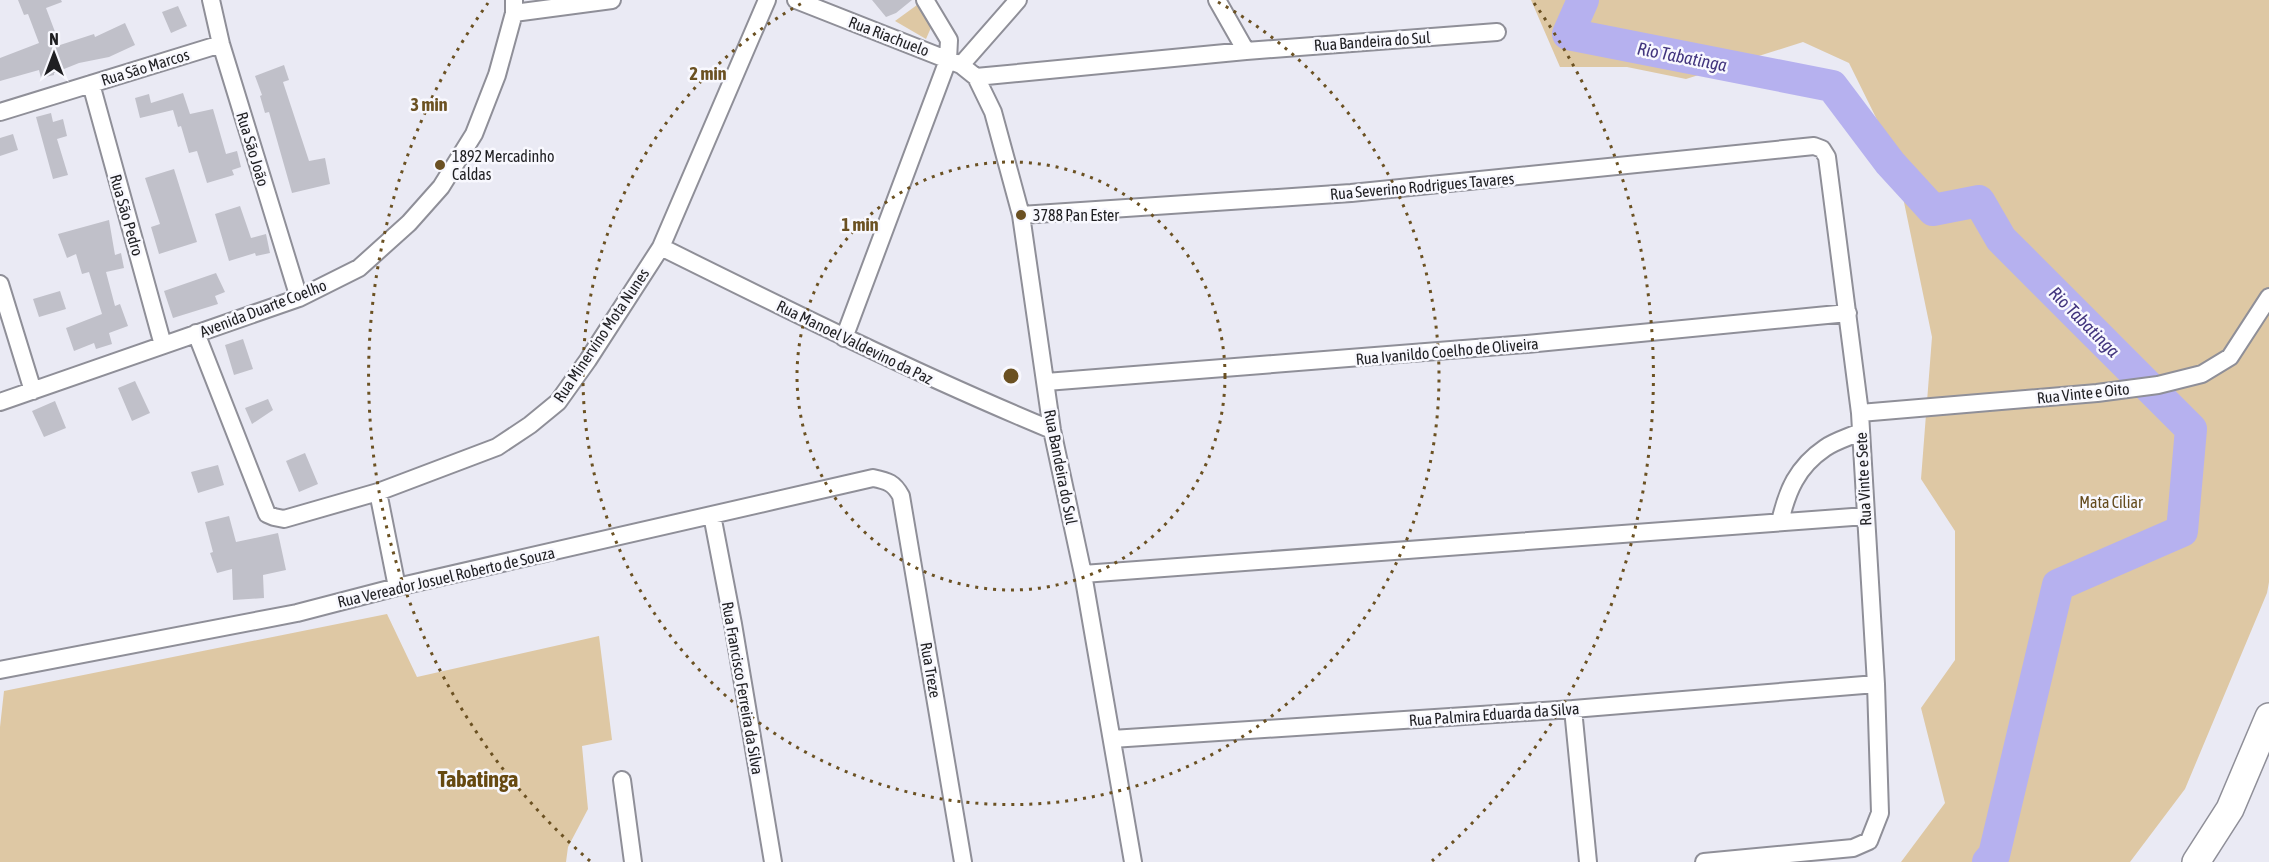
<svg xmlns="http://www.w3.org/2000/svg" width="2269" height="862" viewBox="0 0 2269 862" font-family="'Asap Condensed',sans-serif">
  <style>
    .green { fill: #dec8a4 }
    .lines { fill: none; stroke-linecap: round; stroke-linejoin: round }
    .river { stroke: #b6b1ef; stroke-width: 32 }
    .building { fill: #c0c0c9 }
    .street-casing { stroke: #8f8f98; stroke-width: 20 }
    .primary-casing { stroke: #8f8f98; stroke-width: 30 }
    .street { stroke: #fff; stroke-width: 16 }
    .primary { stroke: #fff; stroke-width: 27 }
    .ring { fill: none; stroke: #6b5122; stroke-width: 3; stroke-dasharray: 3 6 }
    .poi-dot { fill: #6b5122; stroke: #f8f8fe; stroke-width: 2 }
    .labels { text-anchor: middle; stroke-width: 5; stroke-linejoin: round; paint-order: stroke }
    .street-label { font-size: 16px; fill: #1f1f22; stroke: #f8f8fe }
    .poi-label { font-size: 16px; fill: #1f1f22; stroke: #f8f8fe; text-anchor: start }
    .park-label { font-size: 16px; fill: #644b1d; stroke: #f8f8fe }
    .water-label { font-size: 18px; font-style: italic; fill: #42357e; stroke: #f8f8fe }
    .district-label { font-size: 22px; font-weight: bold; fill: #664911; stroke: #f8f8fe }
    .centre { fill: #6b5122; stroke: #f8f8fe; stroke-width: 3 }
    .ring-label { font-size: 18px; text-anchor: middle; font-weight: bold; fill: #6b5122; stroke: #f8f8fe; stroke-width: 5; stroke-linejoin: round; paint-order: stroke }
  </style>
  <rect width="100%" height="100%" fill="#eaeaf4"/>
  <!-- green -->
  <path class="green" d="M 1531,0 L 2269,0 L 2269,582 L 2267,593 L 2185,789 L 2130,862 L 1901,862 L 1945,803 L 1921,708 L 1955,660 L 1955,531 L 1921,479 L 1932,337 L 1894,154 L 1849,63 L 1803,42 L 1686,79 L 1627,67 L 1560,67 Z
    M 917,5 L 933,23 L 926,39 L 895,21 Z
    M 387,614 L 417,677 L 599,636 L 612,740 L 582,746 L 588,809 L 568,847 L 566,862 L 0,862 L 0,727 L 4,691 Z"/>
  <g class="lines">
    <!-- river -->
    <path class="river" d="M 1583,0 L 1568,34 L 1832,86 L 1890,163 L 1933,210 L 1979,201 L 2001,239 L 2191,429 L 2182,531 L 2058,585 L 1994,855 L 1988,862"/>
  </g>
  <!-- building -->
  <path class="building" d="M 18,0 L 61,0 L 62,2 L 46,8 L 60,45 L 94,34 L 95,37 L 125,23 L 135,45 L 109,57 L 79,63 L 54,73 L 54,75 L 41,78 L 39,70 L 0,81 L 0,58 L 39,43 L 28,14 L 24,15 Z
    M 872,0 L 912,0 L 896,13 L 886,17 Z
    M 178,6 L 187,26 L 171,33 L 162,12 Z
    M 284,65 L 289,80 L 283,82 L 309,161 L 325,158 L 330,184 L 292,193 L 269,112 L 265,113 L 260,96 L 262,95 L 255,76 Z
    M 183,93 L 190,114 L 213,109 L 226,154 L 237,151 L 241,167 L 232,170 L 234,175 L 207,183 L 197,151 L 189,153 L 181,126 L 178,127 L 173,110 L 140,118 L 135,98 L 149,94 L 151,103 Z
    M 51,113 L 53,122 L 63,119 L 67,136 L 57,139 L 68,175 L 53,179 L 36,117 Z
    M 13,134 L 18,150 L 0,156 L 0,138 Z
    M 174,169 L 197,242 L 159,254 L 151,227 L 160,224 L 145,178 Z
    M 240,206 L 251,238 L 266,234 L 270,253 L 256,256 L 255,253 L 229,261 L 215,214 Z
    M 109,220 L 115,255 L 121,253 L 124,268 L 106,272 L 115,306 L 120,304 L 128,326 L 109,333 L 112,344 L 96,349 L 94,343 L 74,351 L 66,328 L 102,314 L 89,272 L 82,274 L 76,254 L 67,258 L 58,234 Z
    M 216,273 L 225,292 L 215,296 L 218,304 L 173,318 L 164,291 Z
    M 60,291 L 66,309 L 39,317 L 33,299 Z
    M 243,339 L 253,369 L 234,375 L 225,345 Z
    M 135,381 L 150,413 L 132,421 L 118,388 Z
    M 268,399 L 273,410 L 252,424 L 245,408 Z
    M 55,401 L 66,428 L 44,437 L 32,411 Z
    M 305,453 L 318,484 L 299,492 L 286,461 Z
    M 218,465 L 224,485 L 198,493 L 191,472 Z
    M 229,516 L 236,542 L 278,533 L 286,570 L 263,575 L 264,598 L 233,600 L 232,569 L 217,573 L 210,553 L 213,552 L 205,522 Z"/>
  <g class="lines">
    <defs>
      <path id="street" d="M 211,0 L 221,44 L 299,298
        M 796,0 L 961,65 L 976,77 L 993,112 L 1021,215 L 1052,430 L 1083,574 L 1133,862
        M 1217,0 L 1246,51
        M 514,13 L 612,0
        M 961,65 L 1018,0
        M 976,77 L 1246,51 L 1497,32
        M 91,84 L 163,345
        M 0,112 L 221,44
        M 1021,215 L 1351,193 L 1814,146 L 1822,149 L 1827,157 L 1860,413 L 1876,684 L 1880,813 L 1869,841 L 1853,848 L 1704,862
        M 661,247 C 790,311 919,375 1052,430
        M 0,284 L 33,391
        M 196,333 L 267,514 L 274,517 L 284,519 L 378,492 L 497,447 L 530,425 L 558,402 L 588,360 L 661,247 L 767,0
        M 844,338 L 948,60 L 949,40 L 925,0
        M 1046,382 L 1527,344 L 1848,313
        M 0,402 L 299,298 L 359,268 L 409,223 L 441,187 L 474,134 L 497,75 L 514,13 L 514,0
        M 1860,413 L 2097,393 L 2158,385 L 2202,374 L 2230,357 L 2269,297
        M 378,492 L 397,587
        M 712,515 L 733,624 L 773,862
        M 1780,522 C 1787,491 1797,467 1825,448 C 1835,441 1849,437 1860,432
        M 1083,574 L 1866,516
        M 0,670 L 297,613 L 397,587 L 873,478 C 888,481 894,483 901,496 L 963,862
        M 1573,709 L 1588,862
        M 1112,739 L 1573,709 L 1876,684
        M 622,780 L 633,862"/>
      <path id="primary" d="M 2196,862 L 2230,809 L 2269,717"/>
    </defs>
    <!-- street casing -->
    <use href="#street" class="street-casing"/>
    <!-- primary casing -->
    <use href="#primary" class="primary-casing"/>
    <!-- street -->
    <use href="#street" class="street"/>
    <!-- primary -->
    <use href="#primary" class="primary"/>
  </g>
  <!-- distance rings -->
  <g class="ring">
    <circle cx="1011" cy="376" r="214"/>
    <path d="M1218 2A428 428 0 1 1 804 2"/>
    <path d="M590 861A642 642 0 0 1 488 3M1534 3A642 642 0 0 1 1432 861"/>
  </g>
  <!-- markers -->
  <g class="poi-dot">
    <circle cx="440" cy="165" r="6"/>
    <circle cx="1021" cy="215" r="6"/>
  </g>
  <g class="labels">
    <!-- street labels -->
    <g class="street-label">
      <text transform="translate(889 36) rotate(21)" y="6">Rua Riachuelo</text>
      <text transform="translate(1372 41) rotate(-4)" y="6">Rua Bandeira do Sul</text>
      <text transform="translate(145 67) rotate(-17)" y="6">Rua São Marcos</text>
      <text transform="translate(253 149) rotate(73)" y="6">Rua São João</text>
      <text transform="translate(1422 186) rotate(-5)" y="6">Rua Severino Rodrigues Tavares</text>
      <text transform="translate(127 215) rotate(74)" y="6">Rua São Pedro</text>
      <text transform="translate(263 308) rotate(-21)" y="6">Avenida Duarte Coelho</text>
      <text transform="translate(601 335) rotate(-56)" y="6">Rua Minervino Mota Nunes</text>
      <text transform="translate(855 342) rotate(26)" y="6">Rua Manoel Valdevino da Paz</text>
      <text transform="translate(1447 351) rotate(-5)" y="6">Rua Ivanildo Coelho de Oliveira</text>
      <text transform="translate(2083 393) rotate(-6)" y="6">Rua Vinte e Oito</text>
      <text transform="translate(1061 467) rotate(79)" y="6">Rua Bandeira do Sul</text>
      <text transform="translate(1863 479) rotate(-93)" y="6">Rua Vinte e Sete</text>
      <text transform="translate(446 577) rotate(-13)" y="6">Rua Vereador Josuel Roberto de Souza</text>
      <text transform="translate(931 670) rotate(80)" y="6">Rua Treze</text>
      <text transform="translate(743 688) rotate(80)" y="6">Rua Francisco Ferreira da Silva</text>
      <text transform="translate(1494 714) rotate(-4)" y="6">Rua Palmira Eduarda da Silva</text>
    </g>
    <!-- poi labels -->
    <g class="poi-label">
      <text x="452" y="162">1892 Mercadinho<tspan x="452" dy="18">Caldas</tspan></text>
      <text x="1033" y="221">3788 Pan Ester</text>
    </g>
    <!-- park labels -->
    <g class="park-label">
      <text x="2111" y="508">Mata Ciliar</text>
    </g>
    <!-- water labels -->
    <g class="water-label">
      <text transform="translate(1682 57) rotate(11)" y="6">Rio Tabatinga</text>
      <text transform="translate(2084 322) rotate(45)" y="6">Rio Tabatinga</text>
    </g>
    <!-- district labels -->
    <g class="district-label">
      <text x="478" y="787">Tabatinga</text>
    </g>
  </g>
  <circle cx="1011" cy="376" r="9" class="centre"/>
  <g class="ring-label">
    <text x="708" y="80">2 min</text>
    <text x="429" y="111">3 min</text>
    <text x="860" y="231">1 min</text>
  </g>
  <!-- north arrow -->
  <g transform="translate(54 54)" stroke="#f8f8fe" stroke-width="4.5" paint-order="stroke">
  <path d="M0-4.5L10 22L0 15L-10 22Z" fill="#1f1f22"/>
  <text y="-9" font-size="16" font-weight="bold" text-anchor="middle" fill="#1f1f22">N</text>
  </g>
</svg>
